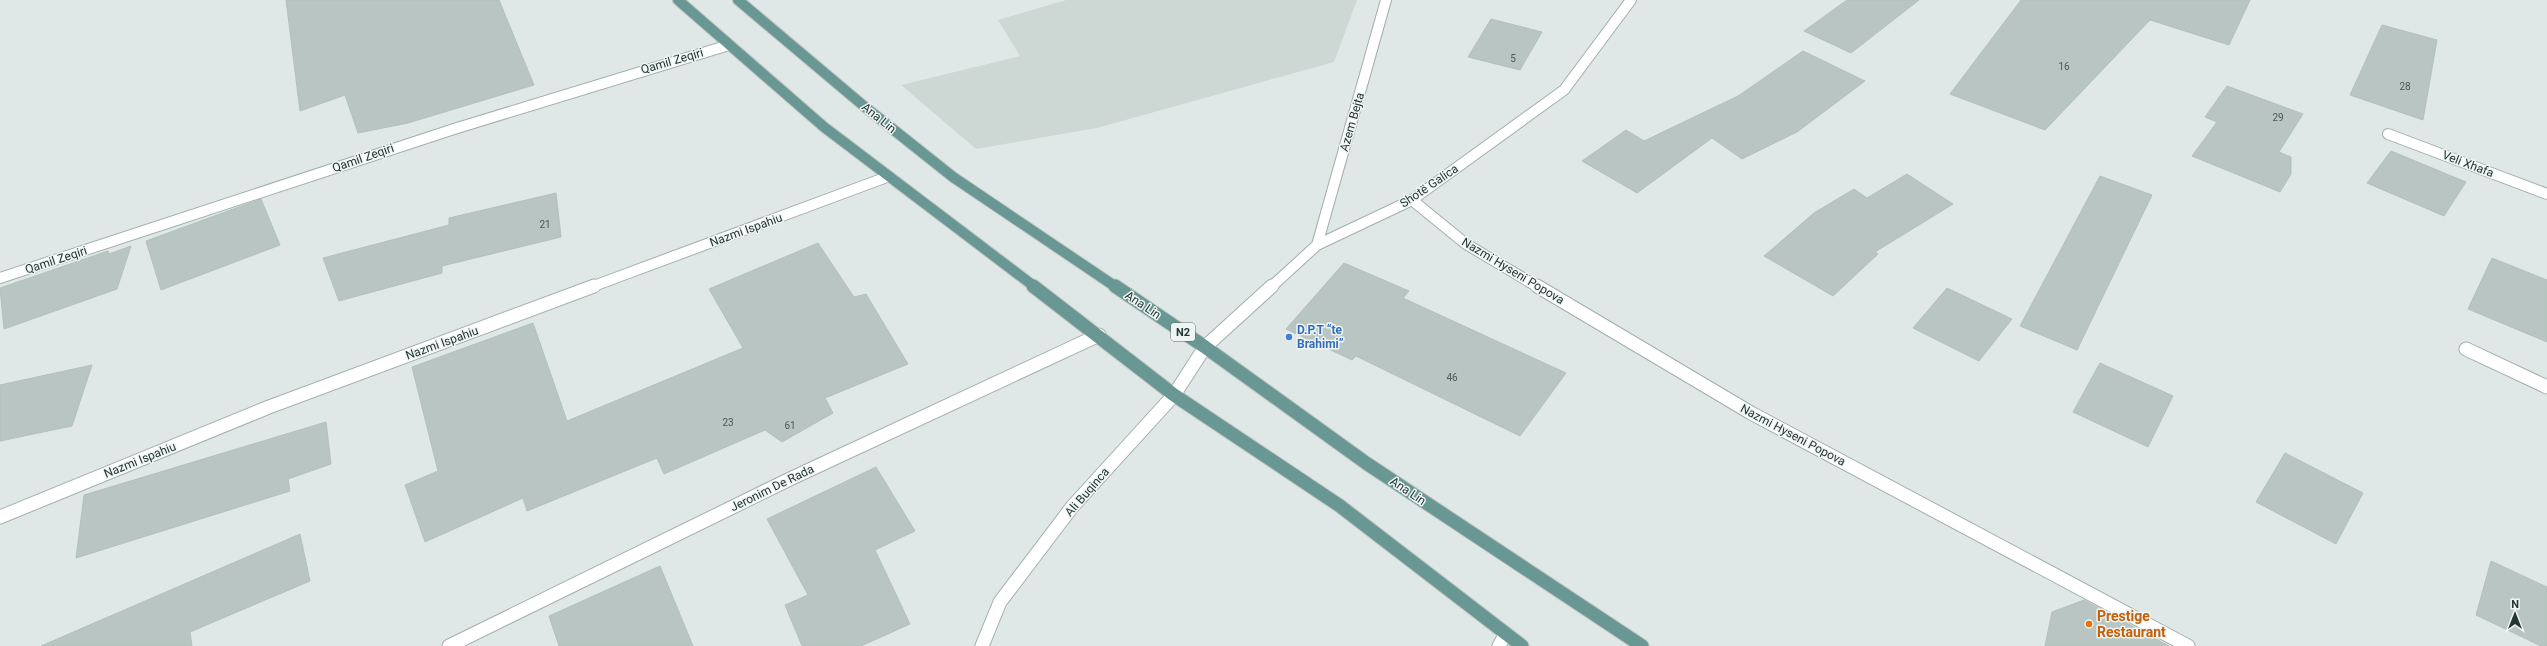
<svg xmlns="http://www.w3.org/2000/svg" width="2547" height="646" viewBox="0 0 2547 646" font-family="Roboto,sans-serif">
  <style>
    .built { fill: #cdd8d5 }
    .building { fill: #b8c5c2; stroke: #b2c1bd }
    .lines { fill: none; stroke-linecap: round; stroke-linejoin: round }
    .street-far1-casing { stroke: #a3afad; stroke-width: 12 }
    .street-casing { stroke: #a3afad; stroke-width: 15 }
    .primary-far1-casing { stroke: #bdc3c2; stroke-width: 12 }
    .primary-casing { stroke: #bdc3c2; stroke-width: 15 }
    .street-far1 { stroke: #fff; stroke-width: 10 }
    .street { stroke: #fff; stroke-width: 13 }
    .primary-far1 { stroke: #699894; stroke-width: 10 }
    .primary { stroke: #699894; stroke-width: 13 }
    .shop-dot { fill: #3f7fe0; stroke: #eff5f3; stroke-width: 1.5 }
    .food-dot { fill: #e8710a; stroke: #eff5f3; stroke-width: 1.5 }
    .labels { text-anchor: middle; stroke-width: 3; stroke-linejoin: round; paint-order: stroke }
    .number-label { font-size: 10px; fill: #485a58 }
    .shield { fill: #eff5f3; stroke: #606f6d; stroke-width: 1 }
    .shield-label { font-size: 11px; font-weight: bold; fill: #223634 }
    .street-label { font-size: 12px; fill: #223634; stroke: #eff5f3 }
    .shop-label { font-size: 12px; font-weight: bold; fill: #366cbe; stroke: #eff5f3; text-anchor: start }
    .near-food-label { font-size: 14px; font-weight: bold; fill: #c56008; stroke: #eff5f3; text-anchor: start }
  </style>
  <rect width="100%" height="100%" fill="#dfe8e6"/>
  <!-- built -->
  <path class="built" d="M 1066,0 L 1357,0 L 1334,62 L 1097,128 L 976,149 L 901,85 L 1020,56 L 998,20 Z"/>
  <!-- building -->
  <path class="building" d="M 286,0 L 499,0 L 534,85 L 408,123 L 358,133 L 345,95 L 300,111 Z
    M 1847,0 L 1919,0 L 1851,53 L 1804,31 Z
    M 2021,0 L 2250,0 L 2229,45 L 2150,20 L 2045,130 L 1950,94 Z
    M 1491,19 L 1542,32 L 1520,70 L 1468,57 Z
    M 2382,25 L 2437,40 L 2423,120 L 2350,95 Z
    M 1803,51 L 1865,81 L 1797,132 L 1742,159 L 1712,138 L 1637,193 L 1582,161 L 1626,130 L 1644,141 L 1738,96 Z
    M 2227,86 L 2303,114 L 2279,152 L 2291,157 L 2291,174 L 2280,192 L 2192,156 L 2217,122 L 2205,117 Z
    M 2391,151 L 2466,182 L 2444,216 L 2367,183 Z
    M 1907,174 L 1953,204 L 1875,252 L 1878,254 L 1833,296 L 1764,256 L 1814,213 L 1854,189 L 1867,198 Z
    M 2100,176 L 2152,195 L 2077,350 L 2020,326 Z
    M 556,193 L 561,237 L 442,266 L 442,273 L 339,301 L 323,258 L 449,225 L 449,218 Z
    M 261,199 L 280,245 L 161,290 L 146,241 Z
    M 818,243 L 854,297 L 866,294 L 908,364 L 825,398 L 833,413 L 782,442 L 765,430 L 664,474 L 657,458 L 527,511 L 523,498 L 425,542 L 405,485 L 438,471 L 412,367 L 533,323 L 567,421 L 743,348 L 709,289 Z
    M 131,246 L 117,289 L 4,329 L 0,288 L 108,251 L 109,254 Z
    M 2492,258 L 2547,280 L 2547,342 L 2468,309 Z
    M 1344,263 L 1409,291 L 1403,298 L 1566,373 L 1520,436 L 1356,356 L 1352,360 L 1286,329 Z
    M 1947,288 L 2012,319 L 1979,361 L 1913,328 Z
    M 2100,363 L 2173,396 L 2148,447 L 2073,412 Z
    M 92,365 L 72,426 L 0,441 L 0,385 Z
    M 326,422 L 331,464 L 288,479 L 290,491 L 76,558 L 84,495 Z
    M 2285,453 L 2363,493 L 2336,544 L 2256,502 Z
    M 876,467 L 915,531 L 875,550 L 910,624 L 861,646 L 802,646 L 785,605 L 808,595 L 767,519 Z
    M 300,534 L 310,581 L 190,632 L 192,646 L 41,646 Z
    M 2491,561 L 2547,587 L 2547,646 L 2541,646 L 2476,615 Z
    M 660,566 L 693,646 L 559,646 L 549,616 Z
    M 2084,600 L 2169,646 L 2045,646 L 2052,612 Z"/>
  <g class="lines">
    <defs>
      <path id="street-far1" d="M 2388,134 L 2547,194
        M 1412,200 L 1466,244 L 1538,287
        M 1317,245 L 1386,0
        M 0,278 L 454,129 L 729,45
        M 591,287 L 887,177
        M 1271,287 L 1317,245 L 1412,200 L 1564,90 L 1631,0"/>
      <path id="street" d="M 1537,286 L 1751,413 L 2188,646
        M 2466,349 L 2547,387
        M 0,517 L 269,407 L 594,286
        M 449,646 L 792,478 L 1099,335
        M 982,646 L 1000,602 L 1072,507 L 1174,395 L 1205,347 L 1272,286
        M 1499,646 L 1505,635"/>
      <path id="primary-far1" d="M 678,0 L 824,127 L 1035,287
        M 738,0 L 865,107 L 953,177 L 1116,287"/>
      <path id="primary" d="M 1033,286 L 1174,395 L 1340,506 L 1522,646
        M 1115,286 L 1205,347 L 1366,463 L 1642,646"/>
    </defs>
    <!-- street-far1 casing -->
    <use href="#street-far1" class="street-far1-casing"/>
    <!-- street casing -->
    <use href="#street" class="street-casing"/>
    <!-- primary-far1 casing -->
    <use href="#primary-far1" class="primary-far1-casing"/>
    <!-- primary casing -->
    <use href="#primary" class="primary-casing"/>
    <!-- street-far1 -->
    <use href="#street-far1" class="street-far1"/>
    <!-- street -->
    <use href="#street" class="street"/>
    <!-- primary-far1 -->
    <use href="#primary-far1" class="primary-far1"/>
    <!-- primary -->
    <use href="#primary" class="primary"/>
  </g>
  <!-- markers -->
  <circle class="shop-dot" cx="1289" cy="337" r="4"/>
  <circle class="food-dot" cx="2089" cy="624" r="4"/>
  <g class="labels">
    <!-- number labels -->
    <g class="number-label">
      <text x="1513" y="62">5</text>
      <text x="2064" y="70">16</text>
      <text x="2405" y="90">28</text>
      <text x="2278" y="121">29</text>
      <text x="545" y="228">21</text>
      <text x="1452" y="381">46</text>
      <text x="728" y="426">23</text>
      <text x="790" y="429">61</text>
    </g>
    <!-- shield labels -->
    <rect class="shield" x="1171" y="323" width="24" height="18" rx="3"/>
    <g class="shield-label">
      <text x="1183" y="336">N2</text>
    </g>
    <!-- street labels -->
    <g class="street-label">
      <text transform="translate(672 61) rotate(-16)" y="4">Qamil Zeqiri</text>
      <text transform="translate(879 118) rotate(39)" y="4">Ana Lin</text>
      <text transform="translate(1352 122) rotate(-74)" y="4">Azem Bejta</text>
      <text transform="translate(363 158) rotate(-19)" y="4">Qamil Zeqiri</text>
      <text transform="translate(2468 164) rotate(21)" y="4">Veli Xhafa</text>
      <text transform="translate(1429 186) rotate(-34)" y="4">Shotë Galica</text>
      <text transform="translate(746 230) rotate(-20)" y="4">Nazmi Ispahiu</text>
      <text transform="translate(56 260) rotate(-18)" y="4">Qamil Zeqiri</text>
      <text transform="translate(1513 271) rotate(31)" y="4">Nazmi Hyseni Popova</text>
      <text transform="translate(1143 305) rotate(34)" y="4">Ana Lin</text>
      <text transform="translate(442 343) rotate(-20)" y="4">Nazmi Ispahiu</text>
      <text transform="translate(1793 435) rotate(28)" y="4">Nazmi Hyseni Popova</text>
      <text transform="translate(140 460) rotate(-22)" y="4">Nazmi Ispahiu</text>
      <text transform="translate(772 488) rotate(-26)" y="4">Jeronim De Rada</text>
      <text transform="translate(1408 491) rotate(34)" y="4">Ana Lin</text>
      <text transform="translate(1087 492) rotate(-49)" y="4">Ali Buqinca</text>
    </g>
    <!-- shop labels -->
    <g class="shop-label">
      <text x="1297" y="334">D.P.T “te<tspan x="1297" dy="14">Brahimi”</tspan></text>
    </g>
    <!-- near-food labels -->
    <g class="near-food-label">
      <text x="2097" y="621">Prestige<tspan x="2097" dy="16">Restaurant</tspan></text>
    </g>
  </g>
  <!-- north arrow -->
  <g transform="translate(2515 614)" stroke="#eff5f3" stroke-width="3" paint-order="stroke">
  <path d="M0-3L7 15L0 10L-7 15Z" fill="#223634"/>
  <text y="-6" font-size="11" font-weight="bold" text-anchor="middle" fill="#223634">N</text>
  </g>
</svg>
